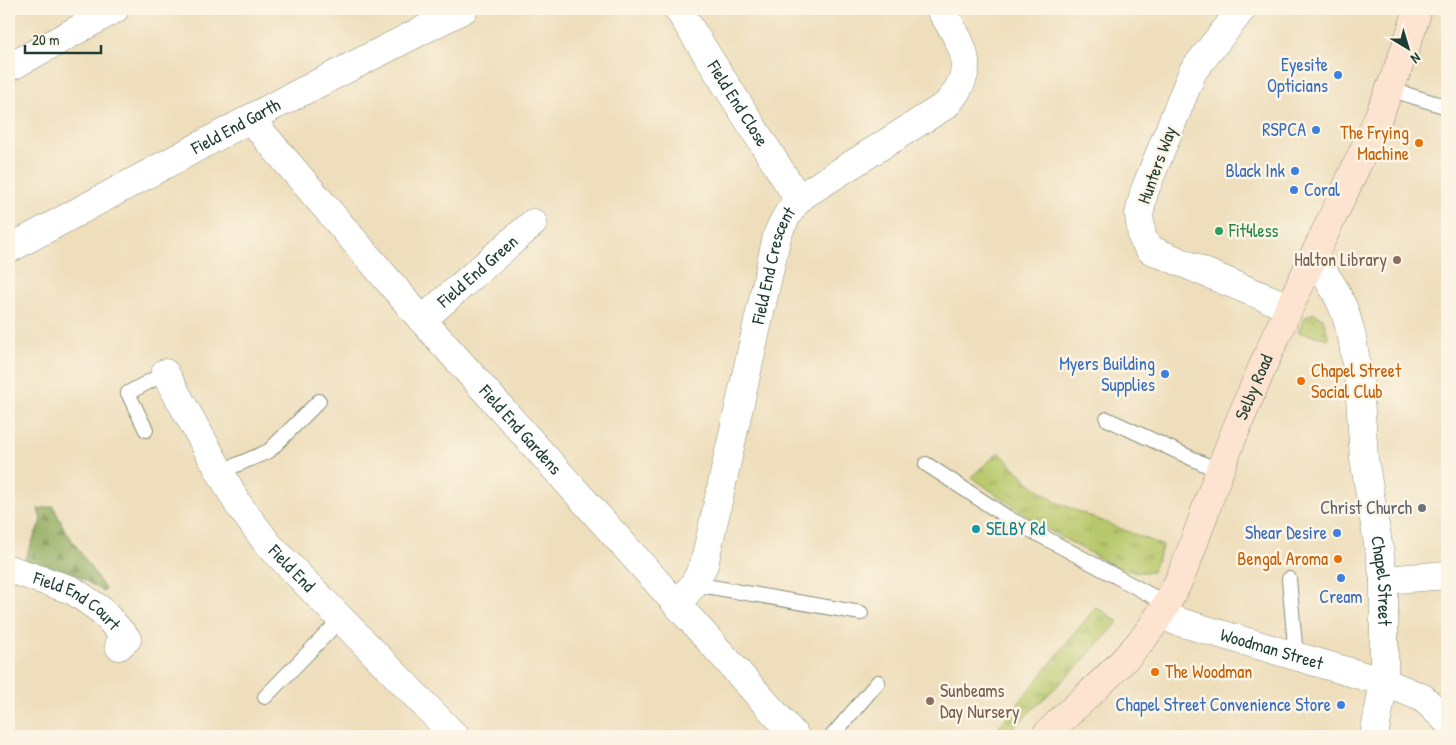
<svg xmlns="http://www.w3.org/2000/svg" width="1456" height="745" viewBox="0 0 1456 745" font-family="'Patrick Hand',sans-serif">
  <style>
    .grass { fill: url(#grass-tufts); stroke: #6b8250 }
    .forest { fill: url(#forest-firs); stroke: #58744a }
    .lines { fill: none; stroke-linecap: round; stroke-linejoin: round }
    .service-casing { stroke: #868e78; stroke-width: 16 }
    .minor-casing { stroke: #868e78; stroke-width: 29 }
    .tertiary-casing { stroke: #868e78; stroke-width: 29 }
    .secondary-casing { stroke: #868e78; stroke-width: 29 }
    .service { stroke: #fff; stroke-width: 14 }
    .minor { stroke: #fff; stroke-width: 28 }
    .tertiary { stroke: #fff; stroke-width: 28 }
    .secondary { stroke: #fde4d1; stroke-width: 28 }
    .shop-dot { fill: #3f7fe0; stroke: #fcf5e5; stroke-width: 2 }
    .food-dot { fill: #e8710a; stroke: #fcf5e5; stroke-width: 2 }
    .leisure-dot { fill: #2e9e5b; stroke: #fcf5e5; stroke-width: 2 }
    .education-dot { fill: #8d6e63; stroke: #fcf5e5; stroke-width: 2 }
    .worship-dot { fill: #6b7280; stroke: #fcf5e5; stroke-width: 2 }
    .culture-dot { fill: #0f9aa8; stroke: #fcf5e5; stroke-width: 2 }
    .labels { text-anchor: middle; stroke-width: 5; stroke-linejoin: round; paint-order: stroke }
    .shop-label { font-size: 18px; fill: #366cbe; stroke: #fcf5e5; text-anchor: end }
    .street-label { font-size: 18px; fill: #1f3d34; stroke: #fcf5e5 }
    .food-label { font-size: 18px; fill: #c56008; stroke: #fcf5e5; text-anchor: end }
    .leisure-label { font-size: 18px; fill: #27864d; stroke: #fcf5e5; text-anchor: start }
    .education-label { font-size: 18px; fill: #785e54; stroke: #fcf5e5; text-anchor: end }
    .worship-label { font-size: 18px; fill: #5b616d; stroke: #fcf5e5; text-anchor: end }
    .culture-label { font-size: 18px; fill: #0d838f; stroke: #fcf5e5; text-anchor: start }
  </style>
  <defs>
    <pattern id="grass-tufts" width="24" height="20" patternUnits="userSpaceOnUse" patternTransform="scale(1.25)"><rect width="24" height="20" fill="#b7c86b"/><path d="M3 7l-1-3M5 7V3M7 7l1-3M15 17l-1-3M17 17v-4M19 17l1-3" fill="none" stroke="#94a459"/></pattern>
    <pattern id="forest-firs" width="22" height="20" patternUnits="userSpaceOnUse" patternTransform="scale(1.25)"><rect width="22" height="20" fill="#91ac5f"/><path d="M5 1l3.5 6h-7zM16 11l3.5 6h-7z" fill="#768d4f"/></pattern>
  </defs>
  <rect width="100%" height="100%" fill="#fcf5e5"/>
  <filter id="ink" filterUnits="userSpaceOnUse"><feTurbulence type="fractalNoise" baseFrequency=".02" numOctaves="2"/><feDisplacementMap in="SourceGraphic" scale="10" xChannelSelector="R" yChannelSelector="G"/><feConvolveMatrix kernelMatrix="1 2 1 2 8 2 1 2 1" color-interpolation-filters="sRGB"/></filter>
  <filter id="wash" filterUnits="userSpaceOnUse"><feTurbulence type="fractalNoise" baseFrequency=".0096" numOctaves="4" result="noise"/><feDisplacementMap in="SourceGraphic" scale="20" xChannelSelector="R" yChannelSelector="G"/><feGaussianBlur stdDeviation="1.12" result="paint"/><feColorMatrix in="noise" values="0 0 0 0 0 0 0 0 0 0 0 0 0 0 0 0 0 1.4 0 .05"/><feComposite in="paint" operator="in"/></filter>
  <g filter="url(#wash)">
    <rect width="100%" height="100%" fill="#eedebc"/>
    <!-- grass -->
    <path class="grass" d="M 1314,313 L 1323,318 L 1329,339 L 1298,332 L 1305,317 Z
      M 999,452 L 1031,484 L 1056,502 L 1163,546 L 1152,572 L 1134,572 L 1116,567 L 1045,528 L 971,477 Z
      M 1096,607 L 1119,622 L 1077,667 L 1005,736 L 992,736 Z"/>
    <!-- forest -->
    <path class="forest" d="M 53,506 L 64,528 L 105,589 L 103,592 L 80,577 L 63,570 L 24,561 L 41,520 L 38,509 Z"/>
  </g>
  <g filter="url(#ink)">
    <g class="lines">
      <defs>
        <path id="service" d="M 1389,89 L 1447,107
          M 1107,419 L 1219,471
          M 146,430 L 128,393 L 165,373
          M 926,464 L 1010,519 L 1167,604
          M 220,472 L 269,451 L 319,401
          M 1289,579 L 1296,656
          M 694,584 L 861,613
          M 265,697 L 341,619
          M 832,736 L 878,682"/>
        <g id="minor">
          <path id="s1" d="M 678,9 L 799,200"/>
          <path d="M 1242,9 L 1193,71 L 1144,192 L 1139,215 L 1142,237 L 1149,249 L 1288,307"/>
          <path d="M 14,65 L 115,9"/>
          <path id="s2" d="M 250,119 L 422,320 L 795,736"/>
          <path id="s3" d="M 9,249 L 268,109 L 464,9"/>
          <path id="s4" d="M 422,320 L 533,223"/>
          <path id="s5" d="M 165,373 L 238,504 L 268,544 L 455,736"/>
          <path id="s6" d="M 9,569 L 72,590 L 101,610 L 127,639 L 119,646"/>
          <path d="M 1384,580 L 1447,575"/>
          <path id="s7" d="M 677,605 L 694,584 L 704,565 L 777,236 C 783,220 790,208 802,196 L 946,105 C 980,67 963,46 940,9"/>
          <path id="s8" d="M 1161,615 L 1176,621 L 1384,682 L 1423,698 L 1447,721"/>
        </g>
        <g id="tertiary">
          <path id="s9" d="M 1314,256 L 1336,292 L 1345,312 L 1352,337 L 1359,382 L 1364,458 L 1384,580 L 1384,682 L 1374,736"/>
        </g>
        <g id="secondary">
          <path id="s10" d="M 1045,736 C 1082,698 1131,661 1159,616 C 1185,578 1198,529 1214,486 C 1230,441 1250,396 1269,352 C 1319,238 1382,129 1418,9"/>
        </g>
      </defs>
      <!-- service casing -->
      <use href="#service" class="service-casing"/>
      <!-- minor casing -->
      <use href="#minor" class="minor-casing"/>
      <!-- tertiary casing -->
      <use href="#tertiary" class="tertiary-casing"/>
      <!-- secondary casing -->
      <use href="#secondary" class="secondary-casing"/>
      <!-- service -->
      <use href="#service" class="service"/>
      <!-- minor -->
      <use href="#minor" class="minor"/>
      <!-- tertiary -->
      <use href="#tertiary" class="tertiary"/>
      <!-- secondary -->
      <use href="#secondary" class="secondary"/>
    </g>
  </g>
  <!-- markers -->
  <g class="shop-dot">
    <circle cx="1338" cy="75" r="5"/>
    <circle cx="1316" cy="130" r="5"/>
    <circle cx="1295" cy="171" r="5"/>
    <circle cx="1294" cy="190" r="5"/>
    <circle cx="1165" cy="374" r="5"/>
    <circle cx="1337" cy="533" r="5"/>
    <circle cx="1341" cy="578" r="5"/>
    <circle cx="1341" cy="705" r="5"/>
  </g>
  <g class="food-dot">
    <circle cx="1419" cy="143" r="5"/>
    <circle cx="1301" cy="381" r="5"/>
    <circle cx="1338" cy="559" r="5"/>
    <circle cx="1155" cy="672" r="5"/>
  </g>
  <circle class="leisure-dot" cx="1219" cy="231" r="5"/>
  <g class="education-dot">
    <circle cx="1397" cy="260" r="5"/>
    <circle cx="930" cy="701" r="5"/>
  </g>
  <circle class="worship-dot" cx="1422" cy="508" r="5"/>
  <circle class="culture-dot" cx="976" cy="529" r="5"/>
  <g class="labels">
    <!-- shop labels -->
    <g class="shop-label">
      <text x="1328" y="71">Eyesite<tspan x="1328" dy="21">Opticians</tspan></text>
      <text x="1306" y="136">RSPCA</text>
      <text x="1285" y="177">Black Ink</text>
      <text x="1304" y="196" text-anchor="start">Coral</text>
      <text x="1155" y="370">Myers Building<tspan x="1155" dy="21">Supplies</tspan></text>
      <text x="1327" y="539">Shear Desire</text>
      <text x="1341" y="603" text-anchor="middle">Cream</text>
      <text x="1331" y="711">Chapel Street Convenience Store</text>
    </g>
    <!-- street labels -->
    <g class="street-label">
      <text dy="6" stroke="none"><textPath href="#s1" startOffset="112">Field End Close</textPath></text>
      <text dy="6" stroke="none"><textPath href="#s3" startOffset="258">Field End Garth</textPath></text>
      <text transform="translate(1157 165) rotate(-70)" y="6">Hunters Way</text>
      <text dy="6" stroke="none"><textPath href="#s7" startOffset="356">Field End Crescent</textPath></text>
      <text dy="6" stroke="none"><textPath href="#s4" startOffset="74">Field End Green</textPath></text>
      <text dy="6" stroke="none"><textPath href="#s10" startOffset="414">Selby Road</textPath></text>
      <text dy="6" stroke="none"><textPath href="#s2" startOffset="412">Field End Gardens</textPath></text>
      <text dy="6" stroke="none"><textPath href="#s5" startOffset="234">Field End</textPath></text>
      <text dy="6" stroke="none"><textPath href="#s9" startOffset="336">Chapel Street</textPath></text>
      <text dy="6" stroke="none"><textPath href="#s6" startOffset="76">Field End Court</textPath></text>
      <text dy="6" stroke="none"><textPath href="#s8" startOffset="116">Woodman Street</textPath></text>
    </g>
    <!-- food labels -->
    <g class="food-label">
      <text x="1409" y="139">The Frying<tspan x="1409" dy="21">Machine</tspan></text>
      <text x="1311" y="377" text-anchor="start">Chapel Street<tspan x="1311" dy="21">Social Club</tspan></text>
      <text x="1328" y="565">Bengal Aroma</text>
      <text x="1165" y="678" text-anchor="start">The Woodman</text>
    </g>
    <!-- leisure labels -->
    <g class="leisure-label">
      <text x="1229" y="237">Fit4less</text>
    </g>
    <!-- education labels -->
    <g class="education-label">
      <text x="1387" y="266">Halton Library</text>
      <text x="940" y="697" text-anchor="start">Sunbeams<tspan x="940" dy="21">Day Nursery</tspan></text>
    </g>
    <!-- worship labels -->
    <g class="worship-label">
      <text x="1412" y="514">Christ Church</text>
    </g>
    <!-- culture labels -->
    <g class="culture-label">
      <text x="986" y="535">SELBY Rd</text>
    </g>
  </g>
  <!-- margin -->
  <rect width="1456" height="745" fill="none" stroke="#fcf5e5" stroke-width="30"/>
  <!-- north arrow -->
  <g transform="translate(1408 48) rotate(142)" stroke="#fcf5e5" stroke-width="4" paint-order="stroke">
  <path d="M0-4L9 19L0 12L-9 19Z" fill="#1f3d34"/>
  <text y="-8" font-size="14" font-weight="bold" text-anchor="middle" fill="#1f3d34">N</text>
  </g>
  <!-- scale -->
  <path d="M25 45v8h76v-8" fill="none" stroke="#1f3d34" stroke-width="2.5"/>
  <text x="32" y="45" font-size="15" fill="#1f3d34" stroke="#fcf5e5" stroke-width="4" paint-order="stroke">20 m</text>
</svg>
